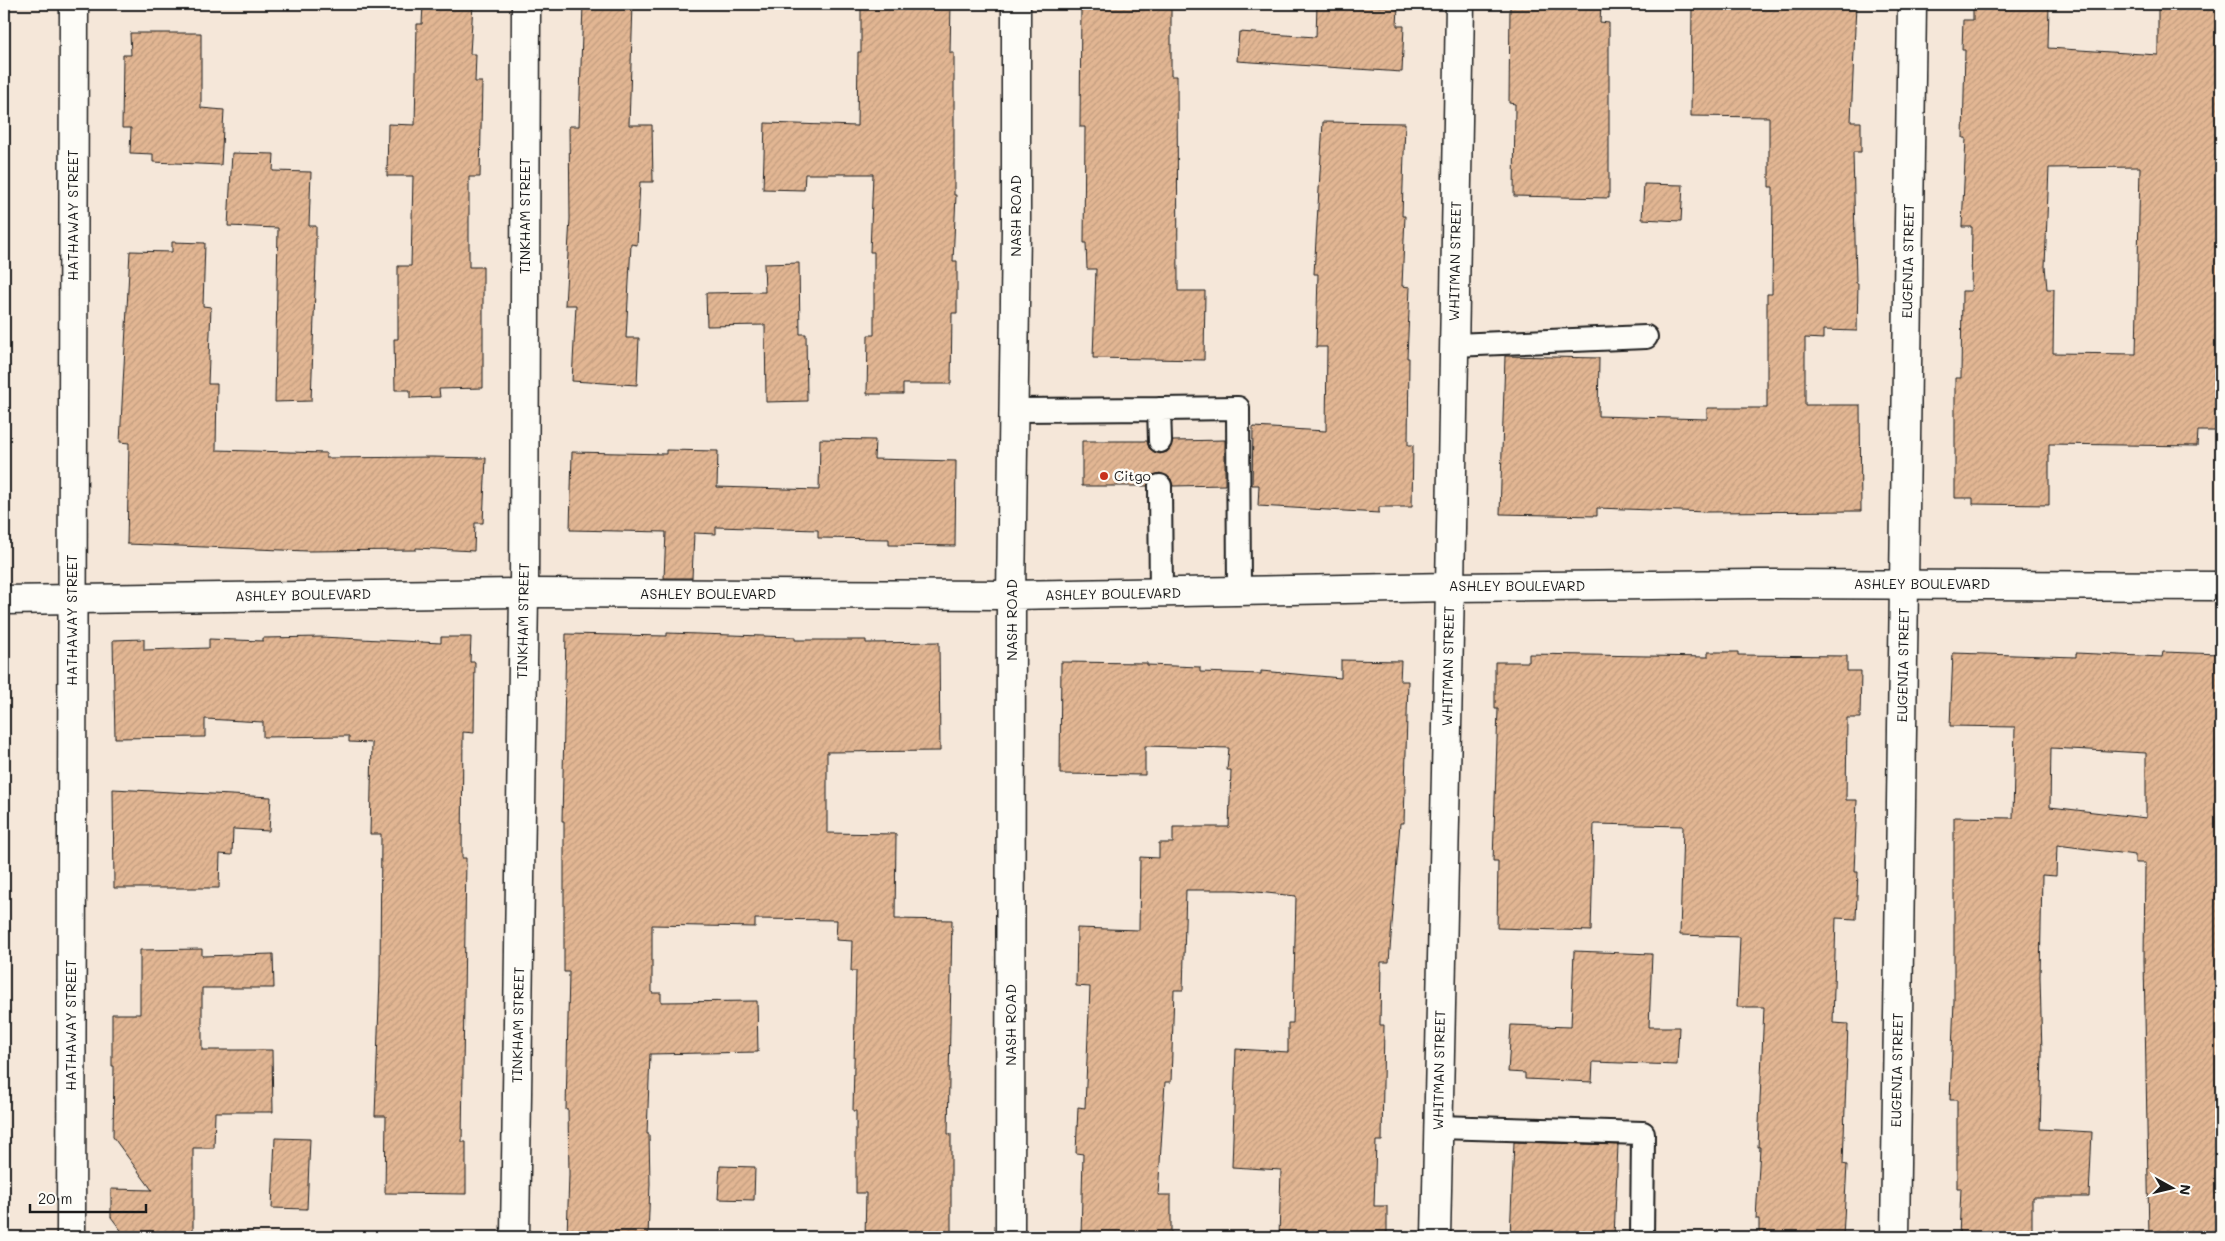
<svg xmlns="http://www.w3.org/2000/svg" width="2225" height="1241" viewBox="0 0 2225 1241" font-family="Mali,sans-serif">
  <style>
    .building { fill: url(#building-hatch); stroke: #1c1c1c; fill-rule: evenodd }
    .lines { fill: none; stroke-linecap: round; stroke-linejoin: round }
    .lane-casing { stroke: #1c1c1c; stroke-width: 26 }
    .street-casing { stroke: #1c1c1c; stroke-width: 31 }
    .secondary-casing { stroke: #1c1c1c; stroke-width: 31 }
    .lane { stroke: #fdfcf7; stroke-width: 22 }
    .street { stroke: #fdfcf7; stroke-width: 28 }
    .secondary { stroke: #fdfcf7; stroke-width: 28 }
    .poi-dot { fill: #c8321e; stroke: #fdfcf7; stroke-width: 2 }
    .labels { text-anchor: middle; stroke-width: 5; stroke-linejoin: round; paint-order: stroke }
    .street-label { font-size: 14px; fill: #1c1c1c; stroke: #fdfcf7 }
    .poi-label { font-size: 14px; fill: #1c1c1c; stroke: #fdfcf7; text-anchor: start }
  </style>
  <defs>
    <pattern id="building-hatch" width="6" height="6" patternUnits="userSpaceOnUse" patternTransform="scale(1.25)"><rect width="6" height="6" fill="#e2b693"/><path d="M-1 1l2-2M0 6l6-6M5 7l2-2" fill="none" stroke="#c19c7e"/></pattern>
  </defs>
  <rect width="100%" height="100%" fill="#f5e7d9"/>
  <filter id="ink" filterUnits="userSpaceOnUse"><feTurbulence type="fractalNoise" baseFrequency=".02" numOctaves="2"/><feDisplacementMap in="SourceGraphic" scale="10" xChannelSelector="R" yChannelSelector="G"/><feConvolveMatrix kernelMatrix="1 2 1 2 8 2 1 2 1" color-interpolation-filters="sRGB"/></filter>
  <g filter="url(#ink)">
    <!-- building -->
    <path class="building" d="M 423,4 L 473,4 L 470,54 L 476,54 L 475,82 L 482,82 L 480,177 L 469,177 L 469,267 L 483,267 L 483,388 L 439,389 L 440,397 L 410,398 L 410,390 L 395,390 L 394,339 L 398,339 L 398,266 L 411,266 L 413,176 L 387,176 L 388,124 L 415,125 L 417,24 L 422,24 Z
      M 583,4 L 633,4 L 629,125 L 652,125 L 653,182 L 640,182 L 637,245 L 631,244 L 626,338 L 639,338 L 637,385 L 572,381 L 576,305 L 565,305 L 570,219 L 569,126 L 579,126 Z
      M 861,4 L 951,4 L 950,53 L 954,53 L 954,195 L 956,195 L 953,261 L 957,261 L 957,313 L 952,313 L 951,384 L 903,384 L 903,394 L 867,394 L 868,335 L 874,335 L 874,252 L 870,252 L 873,174 L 805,174 L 804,190 L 763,189 L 765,123 L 857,126 L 858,52 L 861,52 Z
      M 1081,4 L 1171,4 L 1171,76 L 1177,76 L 1178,291 L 1205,291 L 1204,360 L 1093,358 L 1096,269 L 1087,269 L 1086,243 L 1084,243 L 1085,127 L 1080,127 Z
      M 1317,4 L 1398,7 L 1397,26 L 1404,26 L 1402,72 L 1237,61 L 1239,32 L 1316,37 Z
      M 1510,4 L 1601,4 L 1600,22 L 1609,23 L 1609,198 L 1514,196 L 1515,104 L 1509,103 Z
      M 1692,4 L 1856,4 L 1851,122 L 1861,122 L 1861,152 L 1853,152 L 1856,283 L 1858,283 L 1857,331 L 1823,330 L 1823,339 L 1805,338 L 1805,405 L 1860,405 L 1861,511 L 1707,512 L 1597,508 L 1597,516 L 1500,514 L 1505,356 L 1599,358 L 1598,416 L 1707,419 L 1707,408 L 1767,408 L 1767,294 L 1772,294 L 1773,187 L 1769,187 L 1769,117 L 1691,116 Z
      M 1973,4 L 2049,4 L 2048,48 L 2158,55 L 2158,4 L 2221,4 L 2221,431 L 2198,431 L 2197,446 L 2049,444 L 2049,505 L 1973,504 L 1973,498 L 1955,498 L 1955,378 L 1961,378 L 1962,291 L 1971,291 L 1972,227 L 1962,227 L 1966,138 L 1963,138 L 1965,50 L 1962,50 L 1963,20 L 1973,20 ZM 2140,167 L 2136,354 L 2053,353 L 2054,289 L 2047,289 L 2045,266 L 2049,168 Z
      M 130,33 L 201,33 L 201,108 L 224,110 L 221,165 L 153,162 L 153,154 L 130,153 L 131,128 L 122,128 L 123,55 L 131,55 Z
      M 1323,122 L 1405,123 L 1402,216 L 1405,216 L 1402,286 L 1410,287 L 1407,358 L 1409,358 L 1408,445 L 1413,445 L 1412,507 L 1379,507 L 1379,513 L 1258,506 L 1259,485 L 1252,485 L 1253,427 L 1326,431 L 1327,347 L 1316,347 L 1318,274 L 1314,274 Z
      M 232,153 L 274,154 L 273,171 L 311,172 L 309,226 L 316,226 L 316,262 L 311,401 L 275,402 L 278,228 L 228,226 Z
      M 1644,184 L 1683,185 L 1681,221 L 1642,219 Z
      M 172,242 L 205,243 L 203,306 L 211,307 L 208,384 L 217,384 L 216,450 L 326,453 L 326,458 L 431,457 L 486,458 L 483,523 L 475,523 L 474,551 L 416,548 L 416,550 L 308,551 L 127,544 L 129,443 L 120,442 L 130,251 L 172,252 Z
      M 799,263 L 800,334 L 806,334 L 807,401 L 766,402 L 765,325 L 707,326 L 706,293 L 765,292 L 764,264 Z
      M 820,439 L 875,440 L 874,459 L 956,461 L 955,546 L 889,545 L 889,539 L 818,538 L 818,530 L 716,527 L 716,534 L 694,533 L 692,578 L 664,578 L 666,532 L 570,530 L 572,452 L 666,454 L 666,450 L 718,451 L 717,487 L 819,490 Z
      M 1225,440 L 1225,485 L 1173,486 L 1171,479 L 1160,473 L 1153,475 L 1147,486 L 1082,486 L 1082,441 L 1147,441 L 1149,448 L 1160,454 L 1167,452 L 1173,441 Z
      M 667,633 L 795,637 L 795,640 L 866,640 L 866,643 L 939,642 L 940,751 L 827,752 L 827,833 L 896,834 L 895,919 L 952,920 L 948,1134 L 951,1134 L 951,1237 L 865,1237 L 866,1193 L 856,1193 L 856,1111 L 853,1111 L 856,971 L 851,971 L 852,941 L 836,940 L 837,920 L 755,919 L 755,927 L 652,925 L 652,993 L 661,993 L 661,1002 L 757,1001 L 758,1052 L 650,1054 L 647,1134 L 649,1134 L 650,1184 L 648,1237 L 567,1237 L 569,1174 L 568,1110 L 566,1110 L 569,972 L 564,972 L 564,821 L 562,821 L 566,634 L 667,636 Z
      M 321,637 L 441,643 L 441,637 L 471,637 L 470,662 L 475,662 L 474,733 L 463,732 L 462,858 L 466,858 L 462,1142 L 466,1142 L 466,1194 L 385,1193 L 386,1116 L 375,1116 L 380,977 L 381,834 L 370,834 L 372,743 L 349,742 L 349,736 L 263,737 L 263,722 L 205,719 L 205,737 L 115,738 L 113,640 L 144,639 L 144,650 L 209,648 L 209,639 L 263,641 L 263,638 Z
      M 1708,652 L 1738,652 L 1738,655 L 1847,656 L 1847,671 L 1861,671 L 1860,718 L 1847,718 L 1846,800 L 1857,800 L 1854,872 L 1858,872 L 1856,919 L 1836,918 L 1833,1023 L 1848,1024 L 1843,1164 L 1847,1165 L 1843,1237 L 1759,1237 L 1759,1219 L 1756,1219 L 1760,1147 L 1758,1147 L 1764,1007 L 1737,1007 L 1740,937 L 1680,935 L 1683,826 L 1594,824 L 1591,931 L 1497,928 L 1498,861 L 1493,861 L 1498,709 L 1495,709 L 1495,662 L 1529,662 L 1529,654 L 1708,657 Z
      M 2163,652 L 2221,654 L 2219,1082 L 2221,1082 L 2221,1171 L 2218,1237 L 2149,1237 L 2144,960 L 2145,863 L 2135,863 L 2135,855 L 2057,845 L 2056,876 L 2042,875 L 2040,977 L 2042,1054 L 2040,1129 L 2092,1132 L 2089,1197 L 2032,1197 L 2032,1237 L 1959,1237 L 1961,1188 L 1957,1188 L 1957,1100 L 1950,1100 L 1954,1001 L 1954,817 L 2013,818 L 2015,727 L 1950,726 L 1953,653 L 2076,657 L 2076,653 L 2162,657 ZM 2051,748 L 2146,753 L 2146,818 L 2050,807 Z
      M 1341,660 L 1401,661 L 1400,681 L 1408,681 L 1404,823 L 1400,823 L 1389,962 L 1381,962 L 1380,1025 L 1384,1025 L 1382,1141 L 1376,1141 L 1374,1206 L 1387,1206 L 1387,1237 L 1279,1237 L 1281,1170 L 1232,1167 L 1236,1049 L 1288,1052 L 1288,1023 L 1293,1023 L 1296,896 L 1237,890 L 1186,890 L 1183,990 L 1174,990 L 1171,1082 L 1165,1082 L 1158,1195 L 1171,1195 L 1171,1237 L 1081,1237 L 1083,1154 L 1076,1153 L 1078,1107 L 1085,1108 L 1090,987 L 1076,986 L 1077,928 L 1139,930 L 1140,857 L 1159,858 L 1159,843 L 1173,843 L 1173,827 L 1229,827 L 1231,770 L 1227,770 L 1229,748 L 1145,746 L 1145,775 L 1060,774 L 1061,662 L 1147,663 L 1147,665 L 1200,667 L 1200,672 L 1261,674 L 1261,671 L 1341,678 Z
      M 113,789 L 271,797 L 269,831 L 233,829 L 232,855 L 220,854 L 219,888 L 114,888 Z
      M 202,949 L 202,956 L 273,954 L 274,988 L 202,988 L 202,1050 L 272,1050 L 273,1112 L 215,1112 L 214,1148 L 193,1148 L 193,1237 L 126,1237 L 111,1217 L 111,1189 L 152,1190 L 113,1137 L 114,1066 L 112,1066 L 112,1014 L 140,1014 L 140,950 Z
      M 1574,951 L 1652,954 L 1649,1027 L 1679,1027 L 1677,1065 L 1593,1062 L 1592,1082 L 1525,1079 L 1525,1073 L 1508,1072 L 1511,1025 L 1571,1027 Z
      M 275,1138 L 310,1139 L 307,1209 L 272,1208 Z
      M 1514,1142 L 1618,1145 L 1614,1237 L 1510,1237 Z
      M 720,1166 L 755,1167 L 754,1200 L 718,1199 Z"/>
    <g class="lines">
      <defs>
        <path id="lane" d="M 1454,345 L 1646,337
          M 1159,409 L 1238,408 L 1239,592
          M 1014,410 L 1159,409 L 1160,441
          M 1160,486 L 1161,593
          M 1438,1127 L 1643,1133 L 1642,1237"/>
        <path id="street" d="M 71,1237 L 74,4
          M 515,1237 L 524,593 L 526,4
          M 1436,1237 L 1450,587 L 1460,4
          M 1895,1237 L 1912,4"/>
        <path id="secondary" d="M 4,600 L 524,593 L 1011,595 L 1450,587 L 1760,584 L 2221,586
          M 1010,1237 L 1011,595 L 1016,228 L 1016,4"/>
      </defs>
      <!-- lane casing -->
      <use href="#lane" class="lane-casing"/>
      <!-- street casing -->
      <use href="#street" class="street-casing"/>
      <!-- secondary casing -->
      <use href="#secondary" class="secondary-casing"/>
      <!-- lane -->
      <use href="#lane" class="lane"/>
      <!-- street -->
      <use href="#street" class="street"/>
      <!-- secondary -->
      <use href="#secondary" class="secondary"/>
    </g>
  </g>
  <!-- markers -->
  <circle class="poi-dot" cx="1104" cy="476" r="5"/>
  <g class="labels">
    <!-- street labels -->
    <g class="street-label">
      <text transform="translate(73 215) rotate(-90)" y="5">HATHAWAY STREET</text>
      <text transform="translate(525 216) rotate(-90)" y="5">TINKHAM STREET</text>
      <text transform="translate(1016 216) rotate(-90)" y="5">NASH ROAD</text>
      <text transform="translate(1455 261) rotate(-89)" y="5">WHITMAN STREET</text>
      <text transform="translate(1908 261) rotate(-89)" y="5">EUGENIA STREET</text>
      <text x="1922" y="589">ASHLEY BOULEVARD</text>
      <text x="1517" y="591">ASHLEY BOULEVARD</text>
      <text x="708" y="599">ASHLEY BOULEVARD</text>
      <text transform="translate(1113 594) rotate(-1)" y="5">ASHLEY BOULEVARD</text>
      <text transform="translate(303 595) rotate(-1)" y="5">ASHLEY BOULEVARD</text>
      <text transform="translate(72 620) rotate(-90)" y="5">HATHAWAY STREET</text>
      <text transform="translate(1012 620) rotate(-90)" y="5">NASH ROAD</text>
      <text transform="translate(523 621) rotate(-89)" y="5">TINKHAM STREET</text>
      <text transform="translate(1903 665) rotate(-89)" y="5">EUGENIA STREET</text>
      <text transform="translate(1448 666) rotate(-89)" y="5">WHITMAN STREET</text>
      <text transform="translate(71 1025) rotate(-90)" y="5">HATHAWAY STREET</text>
      <text transform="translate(518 1025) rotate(-89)" y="5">TINKHAM STREET</text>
      <text transform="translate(1011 1025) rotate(-90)" y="5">NASH ROAD</text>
      <text transform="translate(1439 1070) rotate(-89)" y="5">WHITMAN STREET</text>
      <text transform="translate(1897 1070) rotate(-89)" y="5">EUGENIA STREET</text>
    </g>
    <!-- poi labels -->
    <g class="poi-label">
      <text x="1114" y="481">Citgo</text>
    </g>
  </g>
  <!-- margin -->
  <rect width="2225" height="1241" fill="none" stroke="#fdfcf7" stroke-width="20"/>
  <rect x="10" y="10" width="2205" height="1221" fill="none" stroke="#1c1c1c" stroke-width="2" filter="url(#ink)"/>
  <!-- north arrow -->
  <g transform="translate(2172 1188) rotate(98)" stroke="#fdfcf7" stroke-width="4" paint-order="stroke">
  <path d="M0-4L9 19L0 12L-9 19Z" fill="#1c1c1c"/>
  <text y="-8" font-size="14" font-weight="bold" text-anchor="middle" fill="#1c1c1c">N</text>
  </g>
  <!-- scale -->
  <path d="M30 1204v8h116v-8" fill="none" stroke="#1c1c1c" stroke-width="2.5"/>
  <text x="38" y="1204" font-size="15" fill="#1c1c1c" stroke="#fdfcf7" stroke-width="4" paint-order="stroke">20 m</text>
</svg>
